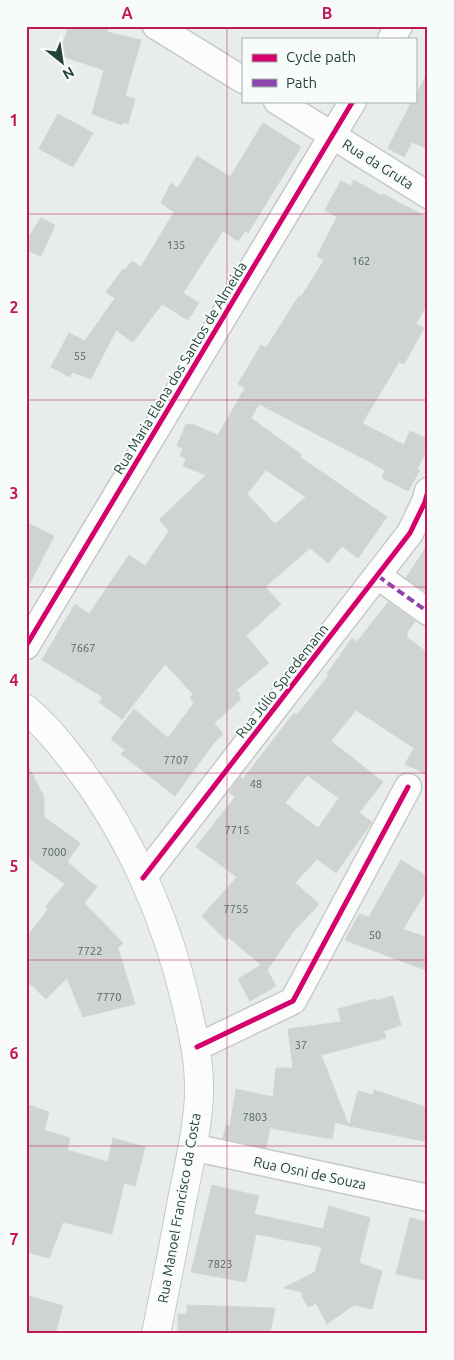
<svg xmlns="http://www.w3.org/2000/svg" width="454" height="1360" viewBox="0 0 454 1360" font-family="Ubuntu,sans-serif">
  <style>
    .building { fill: #cfd4d2; stroke: #d1d6d4; fill-rule: evenodd }
    .lines { fill: none; stroke-linecap: round; stroke-linejoin: round }
    .street-casing { stroke: #c5cac8; stroke-width: 29 }
    .secondary-casing { stroke: #c3cbc8; stroke-width: 30 }
    .street { stroke: #fcfcfc; stroke-width: 26 }
    .secondary { stroke: #fcfcfc; stroke-width: 28 }
    .quiet { stroke: #8e44ad; stroke-width: 4; stroke-dasharray: 8 4; stroke-linecap: butt }
    .cycleway-casing { stroke: #f7fbf9; stroke-width: 8 }
    .cycleway { stroke: #d6006c; stroke-width: 5 }
    .grid { fill: none; stroke: #c2185b; stroke-width: 1; stroke-opacity: 0.55 }
    .labels { text-anchor: middle; stroke-width: 4; stroke-linejoin: round; paint-order: stroke }
    .number-label { font-size: 11px; fill: #506761 }
    .street-label { font-size: 14px; fill: #24423a; stroke: #f7fbf9 }
    .neatline { fill: none; stroke: #c2185b; stroke-width: 2 }
    .grid-label { font-size: 16px; text-anchor: middle; font-weight: bold; fill: #c2185b }
  </style>
  <rect width="100%" height="100%" fill="#e8edeb"/>
  <!-- building -->
  <path class="building" d="M 69,26 L 109,26 L 107,32 L 141,40 L 125,96 L 135,99 L 128,124 L 123,122 L 122,125 L 92,114 L 104,70 L 59,55 Z
    M 428,72 L 428,149 L 412,142 L 404,157 L 388,148 L 412,101 L 415,101 L 415,96 Z
    M 58,114 L 93,133 L 73,167 L 39,149 Z
    M 263,123 L 301,147 L 248,233 L 245,231 L 238,241 L 223,231 L 183,293 L 199,303 L 188,320 L 162,304 L 133,342 L 116,330 L 91,379 L 72,372 L 70,377 L 51,367 L 69,333 L 85,341 L 115,298 L 106,292 L 123,269 L 125,270 L 132,261 L 141,267 L 174,212 L 161,203 L 171,183 L 178,188 L 197,156 L 230,177 Z
    M 354,180 L 382,196 L 383,194 L 428,218 L 428,303 L 416,324 L 424,328 L 404,364 L 399,362 L 362,423 L 404,445 L 410,431 L 428,439 L 428,448 L 417,469 L 420,470 L 408,491 L 382,478 L 385,470 L 259,404 L 251,418 L 302,455 L 300,457 L 387,517 L 358,558 L 342,546 L 328,563 L 310,548 L 265,587 L 281,604 L 246,636 L 269,663 L 236,690 L 240,694 L 238,696 L 241,699 L 214,723 L 223,734 L 213,744 L 175,796 L 121,754 L 125,750 L 111,739 L 134,709 L 168,738 L 194,703 L 190,698 L 193,694 L 165,664 L 122,719 L 99,702 L 103,697 L 42,660 L 75,604 L 89,614 L 129,555 L 145,566 L 169,531 L 159,520 L 206,475 L 183,466 L 186,458 L 180,456 L 183,448 L 177,446 L 186,424 L 191,425 L 192,424 L 218,435 L 245,388 L 238,384 L 261,345 L 266,348 L 299,296 L 301,297 L 324,260 L 317,256 L 337,217 L 325,210 L 341,181 L 351,186 ZM 266,470 L 306,497 L 275,524 L 247,494 Z
    M 41,218 L 55,225 L 41,256 L 26,250 L 26,241 Z
    M 26,522 L 54,536 L 26,591 Z
    M 428,544 L 428,593 L 406,578 Z
    M 388,602 L 415,621 L 406,634 L 408,635 L 406,637 L 428,653 L 428,775 L 405,764 L 414,748 L 356,710 L 331,741 L 383,782 L 359,813 L 372,822 L 336,873 L 317,859 L 295,883 L 319,904 L 293,932 L 267,970 L 276,986 L 250,1001 L 238,979 L 261,965 L 228,937 L 226,940 L 202,916 L 237,877 L 196,847 L 235,797 L 229,792 L 240,777 L 243,779 L 294,713 L 297,715 L 329,675 L 327,674 L 352,638 L 357,642 ZM 307,775 L 339,798 L 318,828 L 285,803 Z
    M 26,762 L 44,797 L 44,817 L 80,843 L 67,862 L 97,887 L 84,903 L 123,943 L 118,948 L 135,1004 L 83,1017 L 67,978 L 46,999 L 26,980 L 26,937 L 41,919 L 48,909 L 46,906 L 65,884 L 26,856 Z
    M 401,860 L 428,877 L 428,888 L 403,929 L 428,938 L 428,971 L 345,940 L 359,914 L 369,917 Z
    M 393,996 L 401,1025 L 384,1031 L 386,1038 L 321,1055 L 349,1126 L 335,1122 L 332,1139 L 270,1128 L 266,1148 L 223,1138 L 226,1126 L 230,1126 L 236,1089 L 273,1097 L 276,1068 L 293,1068 L 288,1029 L 341,1022 L 338,1009 L 375,999 L 375,1001 Z
    M 374,1090 L 428,1108 L 428,1142 L 349,1126 L 358,1091 L 373,1095 Z
    M 26,1104 L 49,1112 L 44,1130 L 70,1138 L 67,1150 L 108,1162 L 113,1138 L 145,1147 L 135,1186 L 124,1183 L 112,1234 L 63,1222 L 49,1258 L 26,1252 Z
    M 212,1185 L 259,1196 L 254,1214 L 323,1229 L 329,1206 L 370,1218 L 359,1263 L 382,1271 L 372,1309 L 354,1305 L 327,1324 L 316,1303 L 308,1307 L 302,1296 L 302,1292 L 284,1288 L 315,1272 L 322,1247 L 256,1234 L 246,1282 L 191,1272 Z
    M 410,1218 L 428,1222 L 428,1281 L 396,1274 Z
    M 26,1295 L 63,1306 L 55,1334 L 26,1334 Z
    M 187,1305 L 275,1308 L 270,1334 L 183,1334 L 183,1332 L 178,1331 L 178,1314 L 187,1314 Z"/>
  <g class="lines">
    <defs>
      <path id="street" d="M 156,26 L 243,80
        M 391,39 L 399,26
        M 277,101 L 428,195
        M 378,576 L 428,612
        M 26,646 L 353,101
        M 143,878 L 410,533 L 425,502 L 428,491
        M 197,1047 L 293,1001 L 408,787
        M 192,1147 L 428,1198"/>
      <path id="secondary" d="M 26,709 C 44,724 60,743 74,762 C 129,833 167,919 187,1007 C 194,1037 200,1065 199,1096 C 197,1131 189,1166 182,1200 C 174,1245 165,1289 156,1334"/>
    </defs>
    <!-- street casing -->
    <use href="#street" class="street-casing"/>
    <!-- secondary casing -->
    <use href="#secondary" class="secondary-casing"/>
    <!-- street -->
    <use href="#street" class="street"/>
    <!-- secondary -->
    <use href="#secondary" class="secondary"/>
    <!-- quiet -->
    <path class="quiet" d="M 378,576 L 428,612"/>
    <defs>
      <path id="cycleway" d="M 26,646 L 353,101
        M 143,878 L 410,533 L 425,502 L 428,491
        M 197,1047 L 293,1001 L 408,787"/>
    </defs>
    <!-- cycleway casing -->
    <use href="#cycleway" class="cycleway-casing"/>
    <!-- cycleway -->
    <use href="#cycleway" class="cycleway"/>
  </g>
  <!-- grid -->
  <path class="grid" d="M 227,26 L 227,1334M 26,214 L 428,214M 26,400 L 428,400M 26,587 L 428,587M 26,773 L 428,773M 26,960 L 428,960M 26,1146 L 428,1146"/>
  <g class="labels">
    <!-- number labels -->
    <g class="number-label">
      <text x="176" y="249">135</text>
      <text x="361" y="265">162</text>
      <text x="80" y="360">55</text>
      <text x="83" y="652">7667</text>
      <text x="176" y="764">7707</text>
      <text x="256" y="788">48</text>
      <text x="237" y="834">7715</text>
      <text x="54" y="856">7000</text>
      <text x="236" y="913">7755</text>
      <text x="375" y="939">50</text>
      <text x="90" y="955">7722</text>
      <text x="109" y="1001">7770</text>
      <text x="301" y="1049">37</text>
      <text x="255" y="1121">7803</text>
      <text x="220" y="1268">7823</text>
    </g>
    <!-- street labels -->
    <g class="street-label">
      <text transform="translate(378 164) rotate(32)" y="5">Rua da Gruta</text>
      <text transform="translate(180 368) rotate(-59)" y="5">Rua Maria Elena dos Santos de Almeida</text>
      <text transform="translate(282 681) rotate(-52)" y="5">Rua Júlio Spredemann</text>
      <text transform="translate(310 1173) rotate(12)" y="5">Rua Osni de Souza</text>
      <text transform="translate(179 1208) rotate(-80)" y="5">Rua Manoel Francisco da Costa</text>
    </g>
  </g>
  <!-- border -->
  <rect width="454" height="1360" fill="none" stroke="#f7fbf9" stroke-width="55"/>
  <!-- legend -->
  <rect x="242" y="38" width="175" height="65" fill="#f7fbf9" stroke="#a3b1ad"/>
  <rect x="252" y="54" width="25" height="8" fill="#d6006c" stroke="#a3b1ad"/>
  <text x="286" y="62" font-size="15" fill="#24423a">Cycle path</text>
  <rect x="252" y="79" width="25" height="8" fill="#8e44ad" stroke="#a3b1ad"/>
  <text x="286" y="88" font-size="15" fill="#24423a">Path</text>
  <!-- north arrow -->
  <g transform="translate(62 62) rotate(150)" stroke="#f7fbf9" stroke-width="4" paint-order="stroke">
  <path d="M0-4L9 19L0 12L-9 19Z" fill="#24423a"/>
  <text y="-8" font-size="14" font-weight="bold" text-anchor="middle" fill="#24423a">N</text>
  </g>
  <rect x="28" y="28" width="398" height="1304" class="neatline"/>
  <g class="grid-label">
    <text x="127" y="19">A</text>
    <text x="327" y="19">B</text>
    <text x="14" y="126">1</text>
    <text x="14" y="313">2</text>
    <text x="14" y="499">3</text>
    <text x="14" y="686">4</text>
    <text x="14" y="872">5</text>
    <text x="14" y="1059">6</text>
    <text x="14" y="1245">7</text>
  </g>
</svg>
